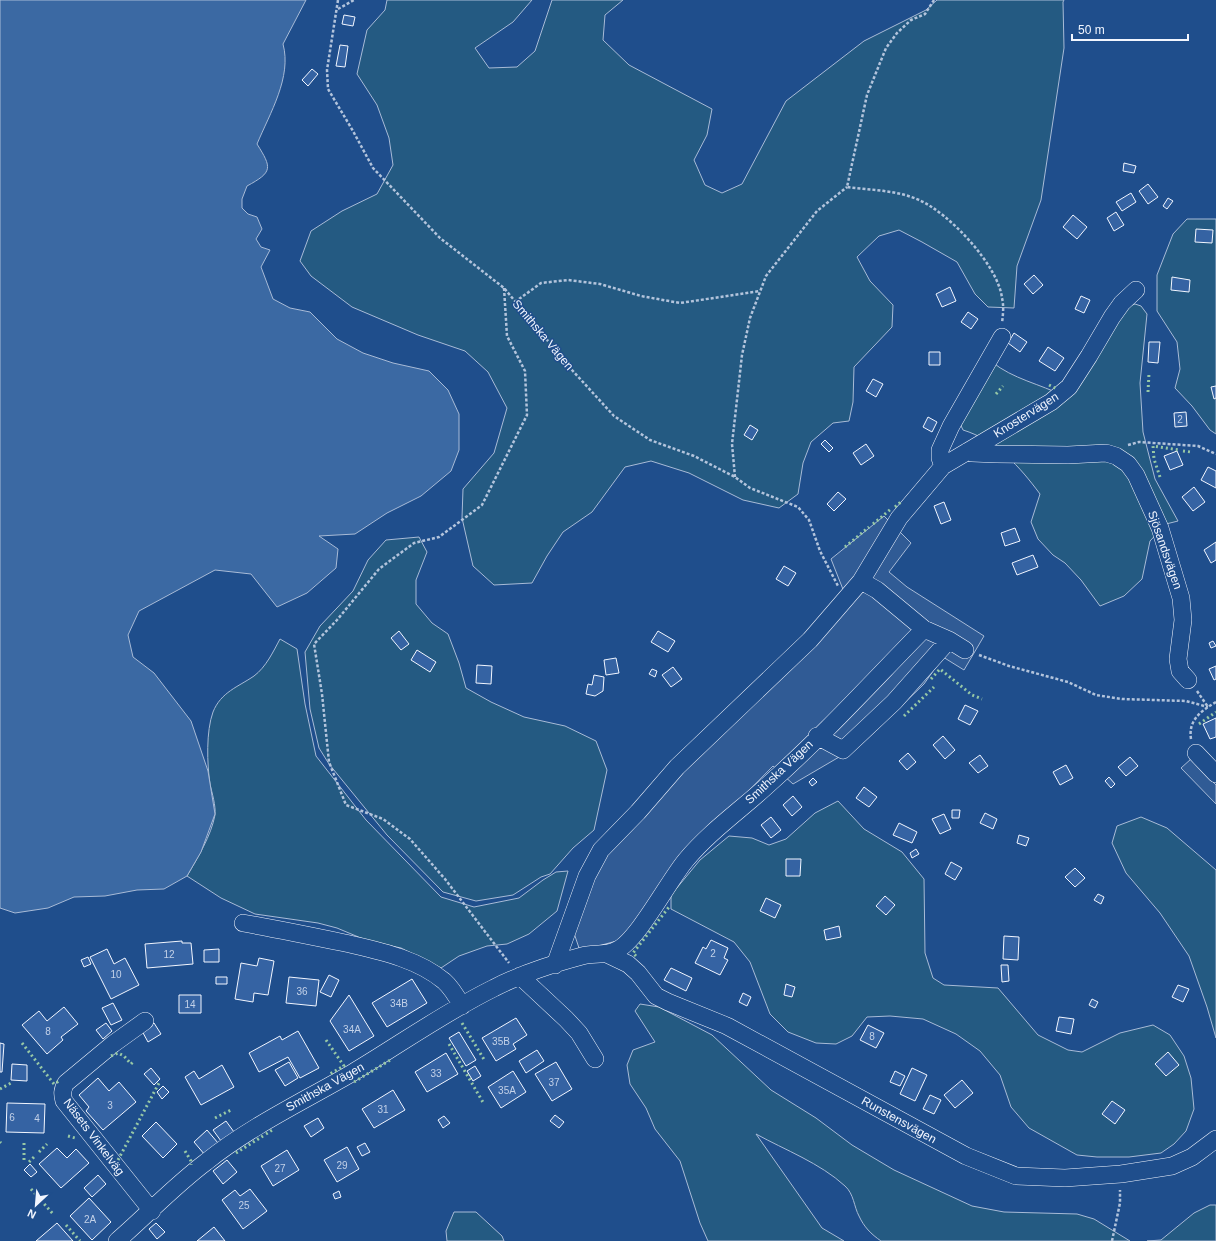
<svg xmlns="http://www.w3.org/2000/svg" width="1216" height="1241" viewBox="0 0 1216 1241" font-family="Arial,sans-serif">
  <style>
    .green { fill: #245a82; stroke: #a8bbd7 }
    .parking { fill: #305b95; stroke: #a8bbd7 }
    .water { fill: #3b69a3; stroke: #a8bbd7 }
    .building { fill: #3563a3; stroke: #f2f6ff }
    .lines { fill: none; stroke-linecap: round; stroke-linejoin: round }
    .minor-casing { stroke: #f2f6ff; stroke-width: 18 }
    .path { stroke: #b3c4dc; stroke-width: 2.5; stroke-dasharray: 3 2; stroke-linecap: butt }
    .minor { stroke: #1f4e8c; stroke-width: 17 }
    .hedge { stroke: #97c8a6; stroke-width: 3; stroke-dasharray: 2 3; stroke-linecap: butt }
    .labels { text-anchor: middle; stroke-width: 3; stroke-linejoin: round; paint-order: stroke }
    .number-label { font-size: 10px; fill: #c3d1e8 }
    .street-label { font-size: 12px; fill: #f2f6ff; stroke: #1f4e8c }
  </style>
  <rect width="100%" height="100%" fill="#1f4e8c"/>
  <!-- green -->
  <path class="green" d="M 387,0 L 532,0 L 513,22 L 475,48 L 489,68 L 517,67 L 535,51 L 552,0 L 623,0 L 605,15 L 603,40 L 629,65 L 712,109 L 707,135 L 694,160 L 705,185 L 722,193 L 742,184 L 786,101 L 864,41 L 926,10 L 937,0 L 1064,0 L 1063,2 L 1064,48 L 1041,200 L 1017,266 L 1014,308 L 988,307 L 975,294 L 957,262 L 922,242 L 899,230 L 879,236 L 857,257 L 870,281 L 893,305 L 892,327 L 854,367 L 853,402 L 849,421 L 833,423 L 811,442 L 803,463 L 798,494 L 779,508 L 743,500 L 689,473 L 651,461 L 625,467 L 592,512 L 563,532 L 547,556 L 532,583 L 494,585 L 473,566 L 462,518 L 463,489 L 494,453 L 507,408 L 488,372 L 465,351 L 418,335 L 352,307 L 311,276 L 300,261 L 311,231 L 342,211 L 377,194 L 393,165 L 389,138 L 377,105 L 357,74 L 367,30 L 385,10 Z
    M 1187,219 L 1216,219 L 1216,434 L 1210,430 L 1192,406 L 1175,388 L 1180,369 L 1177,342 L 1157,311 L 1157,275 L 1173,234 Z
    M 1135,304 L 1141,306 L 1147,314 L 1140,383 L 1143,432 L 1155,479 L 1178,521 L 1166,524 L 1150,541 L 1142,579 L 1124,596 L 1100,606 L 1081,580 L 1065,563 L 1053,555 L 1038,539 L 1031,522 L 1040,494 C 1020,467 996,440 963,430 L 958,419 L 992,362 C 1013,379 1040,384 1064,396 L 1122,309 Z
    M 419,537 L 427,552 L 416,580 L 416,604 L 432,623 L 448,634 L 459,663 L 466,688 L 491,702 L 524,717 L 565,726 L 596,741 L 607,770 L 594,830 L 573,848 L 550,874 L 541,877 L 513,895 L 476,901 L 443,892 L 387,835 L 329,764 L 319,748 L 310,709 L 305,652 L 320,626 L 353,591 L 368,560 L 386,540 Z
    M 280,639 L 297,649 L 305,704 L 316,756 L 366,820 L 441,897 L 474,907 L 519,898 L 543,880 L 556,872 L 568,871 L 557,911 L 529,934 L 507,944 L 487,946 L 459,956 L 441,968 L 401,948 L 368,941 L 337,928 L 318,923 L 255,914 L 221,898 L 187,876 C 198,857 211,836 215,815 C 216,806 212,793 210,784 C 207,764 206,731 213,712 C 221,692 238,687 254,676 C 266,667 273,652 280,639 Z
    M 838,801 L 864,829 L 902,852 L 924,879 L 925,953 L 933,978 L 944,985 L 998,988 L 1038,1035 L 1068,1050 L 1082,1052 L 1120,1033 L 1153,1025 L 1170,1035 L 1184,1056 L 1191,1078 L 1194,1109 L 1186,1131 L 1174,1144 L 1161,1153 L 1129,1157 L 1097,1157 L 1077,1155 L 1029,1128 L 1011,1107 L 1000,1075 L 980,1051 L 956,1034 L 923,1019 L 890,1016 L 867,1017 L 852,1036 L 836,1044 L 816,1043 L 788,1032 L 770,1014 L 750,962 L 734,942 L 671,909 L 671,895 L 700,860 L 729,836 L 752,838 L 769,845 L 786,839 L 815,813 Z
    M 1141,817 L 1167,828 L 1216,870 L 1216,1038 L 1207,1007 L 1189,956 L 1160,913 L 1126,873 L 1112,843 L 1117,826 Z
    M 640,1004 L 659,1007 L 712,1035 L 771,1090 L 816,1118 L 852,1145 L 894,1170 L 972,1206 L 1004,1212 L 1077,1214 L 1094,1219 L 1130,1241 L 881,1241 C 871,1234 864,1227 859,1216 C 854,1207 854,1194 845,1186 C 820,1163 785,1150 756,1134 L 822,1228 L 844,1241 L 708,1241 L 700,1223 L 680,1161 L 655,1129 L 646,1108 L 630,1084 L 627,1065 L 633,1050 L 655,1042 L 635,1011 Z
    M 1210,1205 L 1216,1205 L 1216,1241 L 1147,1241 L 1161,1240 L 1194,1213 Z
    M 454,1212 L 476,1212 L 502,1236 L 504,1241 L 447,1241 L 446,1231 Z"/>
  <!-- parking -->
  <path class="parking" d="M 884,516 L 911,543 L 889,572 L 907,587 L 984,636 L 964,670 L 943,657 L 924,684 L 863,743 L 793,784 L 773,766 L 713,827 L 620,940 L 580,951 L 574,933 L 604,848 L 848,602 L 831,559 Z
    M 1191,759 L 1216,785 L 1216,804 L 1181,768 Z"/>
  <!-- water -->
  <path class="water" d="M 0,0 L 306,0 L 283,44 C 292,77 270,113 257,144 C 272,168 273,172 247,186 L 242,199 L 242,208 L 248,214 L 257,217 L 262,229 L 256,239 L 261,247 L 270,250 L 261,267 L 273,299 L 290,308 L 310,312 L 337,339 L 363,353 L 393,363 L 429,371 L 448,390 L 459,414 L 459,450 L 451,471 L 421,496 L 387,513 L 355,534 L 319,536 L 338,549 L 336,568 L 307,593 L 277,607 L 251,574 L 215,570 L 139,611 L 128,635 L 133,657 L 154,673 L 191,721 L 208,771 L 215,814 L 201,852 L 187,876 L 164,889 L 137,890 L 105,896 L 74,897 L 48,908 L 15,913 L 0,908 Z"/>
  <!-- building -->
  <path class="building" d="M 344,15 L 355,17 L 353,26 L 342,24 Z
    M 340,45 L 348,46 L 345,67 L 336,66 Z
    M 312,69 L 318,74 L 308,86 L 302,80 Z
    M 1124,163 L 1136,166 L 1134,173 L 1123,171 Z
    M 1148,184 L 1158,197 L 1148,204 L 1139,191 Z
    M 1131,193 L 1136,202 L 1122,211 L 1116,202 Z
    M 1168,198 L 1173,201 L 1167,209 L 1163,206 Z
    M 1116,212 L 1124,225 L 1114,231 L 1107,218 Z
    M 1073,215 L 1087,227 L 1077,239 L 1063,227 Z
    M 1196,229 L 1213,230 L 1212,243 L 1195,242 Z
    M 1034,275 L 1043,285 L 1033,294 L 1024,284 Z
    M 1172,277 L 1190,280 L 1189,292 L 1171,290 Z
    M 950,287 L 956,301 L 942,307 L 936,294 Z
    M 1081,296 L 1090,300 L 1084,313 L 1075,309 Z
    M 968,312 L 978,319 L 971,329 L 961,322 Z
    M 1014,333 L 1027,342 L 1020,352 L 1008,343 Z
    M 1149,342 L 1160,342 L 1158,363 L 1148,362 Z
    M 1048,347 L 1064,358 L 1055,371 L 1039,361 Z
    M 929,352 L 940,352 L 940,365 L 929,365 Z
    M 873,379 L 883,384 L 876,397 L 866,391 Z
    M 1216,386 L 1216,398 L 1214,399 L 1211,387 Z
    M 1186,412 L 1187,426 L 1175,427 L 1174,413 Z
    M 928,417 L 937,422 L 932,432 L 923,427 Z
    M 750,425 L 758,430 L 752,440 L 744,435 Z
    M 825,440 L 833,448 L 829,452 L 821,444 Z
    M 866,444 L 874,456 L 861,465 L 853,453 Z
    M 1177,451 L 1183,465 L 1170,470 L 1164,456 Z
    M 1208,467 L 1216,471 L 1216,488 L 1201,480 Z
    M 1194,487 L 1205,502 L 1193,511 L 1182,497 Z
    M 838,492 L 846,499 L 834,511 L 827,504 Z
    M 944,502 L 951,520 L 941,524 L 934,506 Z
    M 1015,528 L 1020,541 L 1005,546 L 1001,533 Z
    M 1216,542 L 1216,560 L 1211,563 L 1204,550 Z
    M 1033,555 L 1038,567 L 1017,575 L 1012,563 Z
    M 784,566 L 796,573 L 788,586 L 776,579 Z
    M 399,631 L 409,644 L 401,650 L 391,638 Z
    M 658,631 L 675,641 L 668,652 L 651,642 Z
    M 1213,641 L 1216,646 L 1211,648 L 1209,643 Z
    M 417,650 L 436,662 L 430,672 L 411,660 Z
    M 616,658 L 619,673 L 606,675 L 604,660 Z
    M 477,665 L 492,666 L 491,684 L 476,683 Z
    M 1216,666 L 1216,679 L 1214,680 L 1209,669 Z
    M 673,667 L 682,679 L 671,687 L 662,675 Z
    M 652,669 L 657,671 L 655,677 L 649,674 Z
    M 594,675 L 604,677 L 603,691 L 595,696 L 586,694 L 588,684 L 592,685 Z
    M 965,705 L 978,711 L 970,725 L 958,719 Z
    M 1216,718 L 1216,737 L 1210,739 L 1203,724 Z
    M 943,736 L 955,750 L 945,759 L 933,745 Z
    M 908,753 L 916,762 L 907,770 L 899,761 Z
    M 980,755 L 988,766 L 978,773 L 969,763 Z
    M 1130,757 L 1138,766 L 1126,776 L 1118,767 Z
    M 1066,765 L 1073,778 L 1060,785 L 1053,772 Z
    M 1109,777 L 1115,784 L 1111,788 L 1105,781 Z
    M 813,778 L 817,782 L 812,786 L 809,782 Z
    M 864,787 L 877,797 L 869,807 L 856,798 Z
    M 793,796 L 802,807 L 792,816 L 783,805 Z
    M 952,810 L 960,810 L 959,818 L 952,818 Z
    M 985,813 L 997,819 L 993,829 L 980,823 Z
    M 944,814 L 951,829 L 940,834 L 932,819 Z
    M 771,817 L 781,830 L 771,838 L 761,825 Z
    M 899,823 L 917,832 L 912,843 L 893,835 Z
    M 1019,835 L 1029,838 L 1026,846 L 1017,843 Z
    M 916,849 L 919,854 L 912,858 L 910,853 Z
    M 786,859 L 801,859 L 800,876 L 786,876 Z
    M 951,862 L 962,868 L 955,880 L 945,874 Z
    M 1075,868 L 1085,878 L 1075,887 L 1065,877 Z
    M 1098,894 L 1104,897 L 1101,904 L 1094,900 Z
    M 885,896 L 895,905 L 886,915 L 876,906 Z
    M 766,898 L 781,905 L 775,918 L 760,911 Z
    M 839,926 L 841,937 L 826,940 L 824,930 Z
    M 1004,936 L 1019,937 L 1018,960 L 1003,959 Z
    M 711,940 L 728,948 L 724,958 L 728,960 L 720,975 L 695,963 L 703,947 L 706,949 Z
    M 182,941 L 182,943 L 191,943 L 193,964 L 147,968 L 145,944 Z
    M 107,949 L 114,964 L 125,958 L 139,985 L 111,999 L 90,957 Z
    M 219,949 L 219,962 L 204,962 L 204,950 Z
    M 88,957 L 91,964 L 84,967 L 81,960 Z
    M 259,958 L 274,961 L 268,995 L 254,993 L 253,1002 L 235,999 L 241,963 L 257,966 Z
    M 1001,965 L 1008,965 L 1009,981 L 1002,982 Z
    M 671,968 L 692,978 L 686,991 L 664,980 Z
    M 329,975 L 339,980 L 331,997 L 320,992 Z
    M 216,977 L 227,977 L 227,984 L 216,984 Z
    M 289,977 L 319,980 L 316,1006 L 286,1003 Z
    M 412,979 L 427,1003 L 387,1027 L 372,1003 Z
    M 786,984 L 795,987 L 792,997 L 784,995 Z
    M 1178,985 L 1189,989 L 1183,1002 L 1172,997 Z
    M 743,993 L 751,997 L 747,1006 L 739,1002 Z
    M 179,995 L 201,995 L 201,1013 L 179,1013 Z
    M 349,995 L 374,1036 L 349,1051 L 330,1021 Z
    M 1092,999 L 1098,1002 L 1095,1008 L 1089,1005 Z
    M 113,1003 L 122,1020 L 111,1025 L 102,1008 Z
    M 64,1007 L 78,1024 L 61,1037 L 63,1040 L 47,1054 L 22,1025 L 39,1011 L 47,1021 Z
    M 1059,1017 L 1074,1019 L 1071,1034 L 1056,1031 Z
    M 516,1018 L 527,1035 L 513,1044 L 516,1049 L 496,1061 L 482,1038 Z
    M 106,1023 L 112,1031 L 103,1039 L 96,1030 Z
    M 154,1023 L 161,1034 L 148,1042 L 142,1031 Z
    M 868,1025 L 884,1033 L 876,1048 L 860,1040 Z
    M 298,1031 L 319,1068 L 300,1078 L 288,1057 L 259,1072 L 249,1053 L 280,1036 L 282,1040 Z
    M 459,1032 L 476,1060 L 466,1066 L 449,1038 Z
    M 0,1043 L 4,1044 L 2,1072 L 0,1072 Z
    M 537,1050 L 544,1061 L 526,1073 L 519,1061 Z
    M 1168,1052 L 1179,1065 L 1166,1076 L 1155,1064 Z
    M 446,1053 L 458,1074 L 427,1092 L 415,1072 Z
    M 289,1062 L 298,1078 L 285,1086 L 275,1070 Z
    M 556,1062 L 572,1089 L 552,1101 L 535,1074 Z
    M 12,1064 L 27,1065 L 27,1081 L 11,1080 Z
    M 222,1065 L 234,1087 L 201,1105 L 185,1077 L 194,1071 L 199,1079 Z
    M 475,1066 L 481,1076 L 473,1081 L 467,1071 Z
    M 151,1068 L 160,1079 L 154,1085 L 144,1074 Z
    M 912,1068 L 927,1075 L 915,1101 L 900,1094 Z
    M 513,1071 L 526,1092 L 501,1108 L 488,1087 Z
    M 895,1071 L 905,1076 L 900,1086 L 890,1082 Z
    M 98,1078 L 109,1091 L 119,1082 L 136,1102 L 103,1130 L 86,1111 L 89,1107 L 79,1095 Z
    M 962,1080 L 973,1093 L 955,1108 L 944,1095 Z
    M 163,1086 L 169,1092 L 162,1099 L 157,1092 Z
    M 393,1090 L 405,1110 L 374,1128 L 362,1109 Z
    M 930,1095 L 941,1100 L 934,1114 L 923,1109 Z
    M 1112,1101 L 1125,1110 L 1115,1124 L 1102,1114 Z
    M 7,1103 L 45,1104 L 44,1133 L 6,1132 Z
    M 555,1115 L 564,1122 L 559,1128 L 550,1121 Z
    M 444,1116 L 450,1123 L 443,1128 L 438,1120 Z
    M 318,1118 L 324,1128 L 311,1137 L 304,1126 Z
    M 226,1121 L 234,1132 L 221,1141 L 213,1130 Z
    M 156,1122 L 177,1144 L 163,1158 L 142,1136 Z
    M 207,1130 L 218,1143 L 205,1155 L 194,1142 Z
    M 365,1143 L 370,1152 L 362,1156 L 357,1147 Z
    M 347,1147 L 359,1169 L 337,1182 L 324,1160 Z
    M 57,1148 L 67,1158 L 76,1149 L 89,1163 L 61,1188 L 39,1164 Z
    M 287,1150 L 299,1170 L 273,1186 L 261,1166 Z
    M 227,1160 L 237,1172 L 223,1184 L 213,1171 Z
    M 30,1164 L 37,1172 L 31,1177 L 24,1170 Z
    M 98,1175 L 106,1184 L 92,1197 L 84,1188 Z
    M 250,1189 L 267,1211 L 243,1229 L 222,1200 L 235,1190 L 240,1196 Z
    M 339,1191 L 341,1197 L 335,1199 L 333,1194 Z
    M 89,1198 L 111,1222 L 92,1240 L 70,1216 Z
    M 57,1223 L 73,1241 L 36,1241 Z
    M 156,1223 L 165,1232 L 157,1239 L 149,1229 Z
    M 214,1227 L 225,1241 L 197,1241 Z"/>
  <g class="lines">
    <defs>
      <path id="minor" d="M 968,451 L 972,453 L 996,454 L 1068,455 L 1106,453 L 1116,456 L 1128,464 L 1136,475 L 1160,528 L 1181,598 L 1183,620 L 1178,659 L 1180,671 L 1188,680
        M 943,466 L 940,458 L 940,450 L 951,426 L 1002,337
        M 861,581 L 899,518 L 943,466 L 1051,402 L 1069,387 L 1089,356 L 1112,317 L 1122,303 L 1136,290
        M 924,629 L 949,640 L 965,650
        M 817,736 L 843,750 L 894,702 L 949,640
        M 1196,753 L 1216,774
        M 243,923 C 277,929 311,936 345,943 C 379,951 416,958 444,981 C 452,988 457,997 462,1006
        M 607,954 L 628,964 L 638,973 L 656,996 L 668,1002 L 727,1026 L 966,1156 L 1016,1176 L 1065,1178 L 1121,1174 L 1172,1166 L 1192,1157 L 1216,1139
        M 520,976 L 566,1019 L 579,1033 L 595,1059
        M 145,1021 L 113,1044 L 66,1083 C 62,1090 62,1094 64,1101 L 152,1211
        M 117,1241 C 147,1215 174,1186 206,1162 C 251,1126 302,1102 352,1073 C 399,1045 445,1012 494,988 C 521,974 552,964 582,956 C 593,953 606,956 617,950 C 638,940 669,880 686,860 C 710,831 742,809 770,783 C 824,735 873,681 924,629 L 877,590 L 861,581 L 810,640 L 677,767 L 638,812 L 601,850 L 587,876 L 555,965"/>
    </defs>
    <!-- minor casing -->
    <use href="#minor" class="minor-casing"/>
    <!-- path -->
    <path class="path" d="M 338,0 L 327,70 L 328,89 L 353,131 L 373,168 L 440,238 L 504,288 L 572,370 L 614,416 L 650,440 L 694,456 L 735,477 L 750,488 L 798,507 L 809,520 L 820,551 L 838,586
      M 934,0 L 925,14 L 911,20 L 897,33 L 886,48 L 867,95 L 847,187 C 870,190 897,190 919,200 C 949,213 998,265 1002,298 C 1004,306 1003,315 1002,323
      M 338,9 L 354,0
      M 504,288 L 507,336 L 525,371 L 527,415 L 482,505 L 439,537 L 414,543 L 379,569 L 337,620 L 314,644 L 322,694 L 329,762 L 346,805 L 383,819 L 410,839 L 445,879 L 509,963
      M 515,302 L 541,283 L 568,280 L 600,284 L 641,296 L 680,303 L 760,291
      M 1128,445 L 1139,442 L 1198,446 L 1216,454
      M 735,477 L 732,444 L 742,355 L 750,318 L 766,276 L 817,211 L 847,187
      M 979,655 L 1009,666 L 1068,682 L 1096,695 L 1122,699 L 1186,701 L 1208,707
      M 1197,691 L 1208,707
      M 1191,739 C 1188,720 1201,711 1216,702
      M 1112,1241 L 1120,1203 L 1120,1190"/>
    <!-- minor -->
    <use href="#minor" class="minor"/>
    <!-- hedge -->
    <path class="hedge" d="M 1049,385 L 1057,389
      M 1148,392 L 1149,373
      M 996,394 L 1003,386
      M 1183,451 L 1191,452
      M 1160,477 L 1154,459 L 1153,446 L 1180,450
      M 895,507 L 902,501
      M 873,524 L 891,509
      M 845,547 L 869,527
      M 931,679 L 940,669 L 972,695 L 982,699
      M 904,716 L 934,687
      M 1199,724 L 1216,712
      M 636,956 L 633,953 L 669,907
      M 462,1023 L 485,1061
      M 326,1040 L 344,1066 L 330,1074
      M 22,1043 L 54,1084 L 59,1081
      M 449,1044 L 484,1104
      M 111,1056 L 118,1053 L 124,1056 L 131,1064 L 133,1062
      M 354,1082 L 392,1059
      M 0,1089 L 11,1083
      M 215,1118 L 231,1110
      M 266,1134 L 274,1129
      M 68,1136 L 75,1138
      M 0,1142 L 1,1143
      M 185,1151 L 191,1161 L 191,1165
      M 39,1152 L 47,1144
      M 236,1153 L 263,1136
      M 24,1160 L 24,1143
      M 118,1160 L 159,1083
      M 29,1162 L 36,1155
      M 31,1189 L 54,1215
      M 66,1225 L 80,1241"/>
  </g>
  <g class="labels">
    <!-- number labels -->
    <g class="number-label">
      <text x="1180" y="423">2</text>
      <text x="713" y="957">2</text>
      <text x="169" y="958">12</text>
      <text x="116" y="978">10</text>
      <text x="302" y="995">36</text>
      <text x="399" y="1007">34B</text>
      <text x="190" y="1008">14</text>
      <text x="352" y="1033">34A</text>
      <text x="48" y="1035">8</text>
      <text x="872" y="1040">8</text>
      <text x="501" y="1045">35B</text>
      <text x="436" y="1077">33</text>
      <text x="554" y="1086">37</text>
      <text x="507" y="1094">35A</text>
      <text x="110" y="1109">3</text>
      <text x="383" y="1113">31</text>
      <text x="12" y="1121">6</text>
      <text x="37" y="1122">4</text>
      <text x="342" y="1169">29</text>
      <text x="280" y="1172">27</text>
      <text x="244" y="1209">25</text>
      <text x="90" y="1223">2A</text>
    </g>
    <!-- street labels -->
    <g class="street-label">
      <text transform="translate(543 335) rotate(50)" y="4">Smithska Vägen</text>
      <text transform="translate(1026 415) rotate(-32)" y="4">Knostervägen</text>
      <text transform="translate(1165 550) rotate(71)" y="4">Sjösandsvägen</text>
      <text transform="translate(779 772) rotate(-43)" y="4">Smithska Vägen</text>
      <text transform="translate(325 1087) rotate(-29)" y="4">Smithska Vägen</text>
      <text transform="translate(899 1120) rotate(29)" y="4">Runstensvägen</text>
      <text transform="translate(94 1137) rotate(53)" y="4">Näsets Vinkelväg</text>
    </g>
  </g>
  <!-- north arrow -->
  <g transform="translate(36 1205) rotate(206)" stroke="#1f4e8c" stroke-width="3" paint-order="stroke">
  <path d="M0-3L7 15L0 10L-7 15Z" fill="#f2f6ff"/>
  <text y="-6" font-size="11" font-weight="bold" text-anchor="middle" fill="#f2f6ff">N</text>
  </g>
  <!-- scale -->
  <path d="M1072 34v6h116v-6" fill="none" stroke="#f2f6ff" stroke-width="2"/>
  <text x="1078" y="34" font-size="12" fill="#f2f6ff" stroke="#1f4e8c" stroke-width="3" paint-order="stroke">50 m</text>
</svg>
